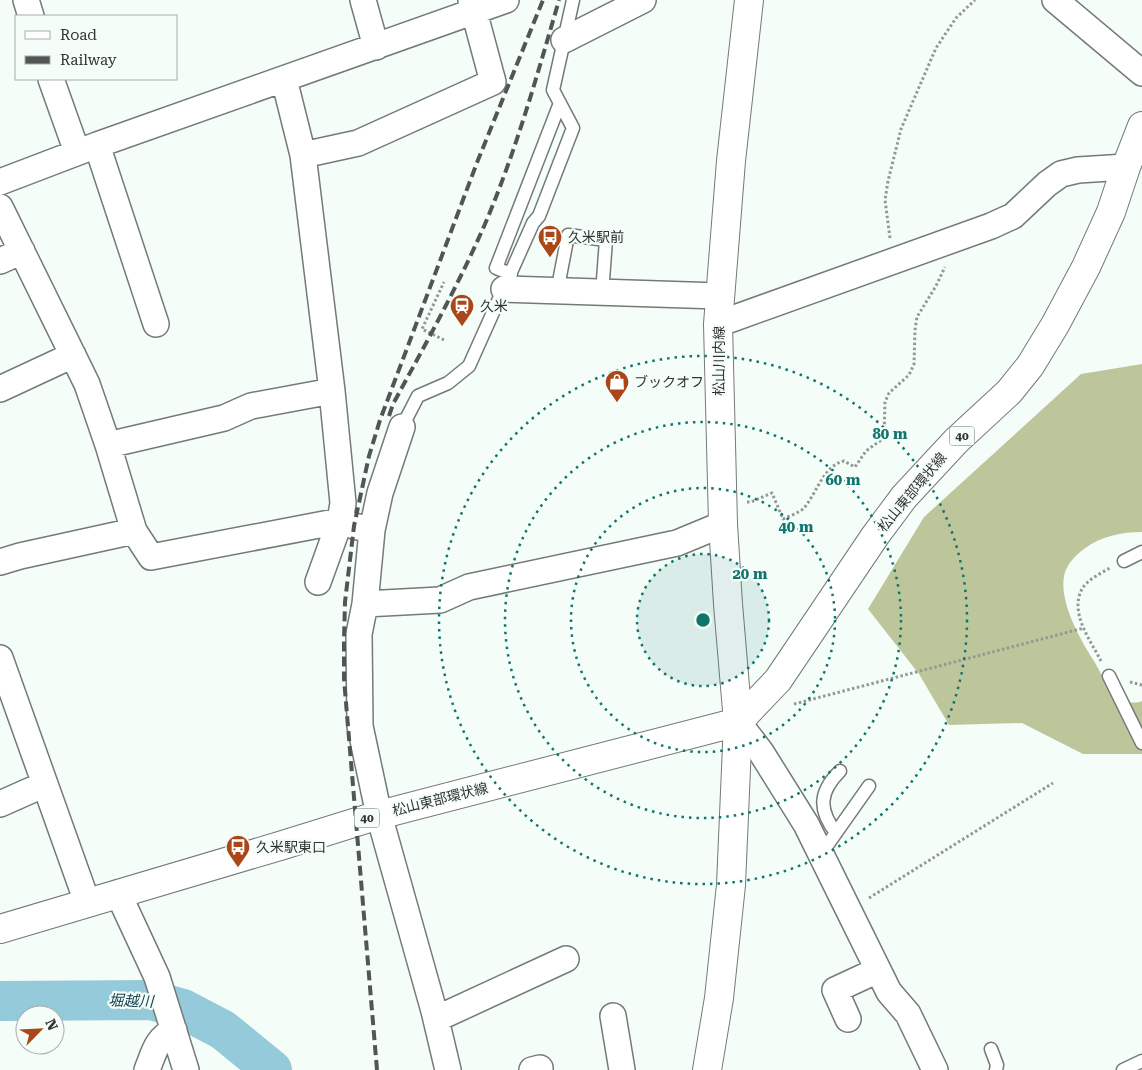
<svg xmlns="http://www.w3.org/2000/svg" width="1142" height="1070" viewBox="0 0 1142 1070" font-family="'Roboto Serif','Noto Sans JP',serif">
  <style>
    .forest { fill: #bdc69a }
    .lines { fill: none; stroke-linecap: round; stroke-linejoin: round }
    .river { stroke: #94cada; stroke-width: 40 }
    .lane-casing { stroke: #737a77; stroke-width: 15 }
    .street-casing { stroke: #737a77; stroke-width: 28 }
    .secondary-casing { stroke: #737a77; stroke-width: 30 }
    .primary-casing { stroke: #737a77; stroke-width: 30 }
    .path { stroke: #939896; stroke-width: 3; stroke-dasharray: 2.5 2.5; stroke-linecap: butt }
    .lane { stroke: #fff; stroke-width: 12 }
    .street { stroke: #fff; stroke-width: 25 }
    .secondary { stroke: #fff; stroke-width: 28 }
    .primary { stroke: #fff; stroke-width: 28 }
    .rail { stroke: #515553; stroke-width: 4; stroke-dasharray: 10 5; stroke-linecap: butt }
    .ring { fill: none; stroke: #0f766e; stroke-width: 2.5; stroke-dasharray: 2.5 5 }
    .labels { text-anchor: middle; stroke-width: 4.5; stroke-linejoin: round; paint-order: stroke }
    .shield { fill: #f5fdf9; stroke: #6c706e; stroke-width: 1 }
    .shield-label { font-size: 12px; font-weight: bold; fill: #313433 }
    .poi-label { font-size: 14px; fill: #313433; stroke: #f5fdf9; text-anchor: start }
    .street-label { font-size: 14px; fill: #313433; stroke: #f5fdf9 }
    .water-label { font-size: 15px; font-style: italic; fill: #144350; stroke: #f5fdf9 }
    .centre { fill: #0f766e; stroke: #f5fdf9; stroke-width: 2.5 }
    .ring-label { font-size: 15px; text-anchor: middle; font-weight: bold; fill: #0f766e; stroke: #f5fdf9; stroke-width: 4.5; stroke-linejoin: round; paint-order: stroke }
  </style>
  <rect width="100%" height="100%" fill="#f5fdf9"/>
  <!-- forest -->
  <path class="forest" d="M 1142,364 L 1142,532 C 1122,532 1101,536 1084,549 C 1077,554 1068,563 1065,572 C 1057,599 1080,639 1094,661 C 1100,671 1106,685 1114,694 C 1121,701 1133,705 1142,701 L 1142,754 L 1083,754 L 1022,723 L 949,725 L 919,674 L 868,609 L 924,517 L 1081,374 Z"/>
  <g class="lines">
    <!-- river -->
    <path class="river" d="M 0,1001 L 151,1000 L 183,1009 L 223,1030 L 272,1070"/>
    <defs>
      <path id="lane" d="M 511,274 L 496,268 L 560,103
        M 557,292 L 568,235 L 606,240 L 602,293
        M 402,427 L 418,396 L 448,383 L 469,366 L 533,223 L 539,216 L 573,128 L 553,90 L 573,0
        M 1124,561 L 1142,552
        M 1109,676 L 1142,743
        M 836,833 C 818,809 819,792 840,771
        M 821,854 L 869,786
        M 991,1049 L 997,1065 L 996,1070
        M 1123,1070 L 1142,1061"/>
      <path id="street" d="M 26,0 L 31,16
        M 363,0 L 376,47
        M 1055,0 L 1142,73
        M 564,40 L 643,0
        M 51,79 L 77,152
        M 284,79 L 303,155 L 332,391 L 343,503 L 340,521 L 318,582
        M 97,145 L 156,324
        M 303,155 L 358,143 L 493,82 L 471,0
        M 0,182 L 97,145 L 506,0
        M 0,207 L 87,384 L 108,445 L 134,531 L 151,557 L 340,521 L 354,526 L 372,530
        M 0,261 L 22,251
        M 504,289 L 719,296
        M 718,324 L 991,226 L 1013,216 L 1047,184 L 1061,174 L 1078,170 L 1126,167
        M 0,389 L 73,355
        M 402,427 L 380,493 L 372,530 L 365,604 L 359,634 L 360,726 L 379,815 L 434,1011 L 448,1070
        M 108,445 L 224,418 L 251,406 L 332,391
        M 0,562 L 20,556 L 134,531
        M 365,604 L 440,600 L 469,587 L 677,543 L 723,524
        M 0,658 L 87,902
        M 738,722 L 761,752 L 806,824 L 889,992 L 908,1014 L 935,1070
        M 0,804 L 45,784
        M 118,893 L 157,977 L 186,1070
        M 613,1016 L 622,1070
        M 436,1019 L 566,959
        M 848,1019 L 835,990 L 878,970
        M 147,1070 C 154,1053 156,1039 174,1030
        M 532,1070 L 540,1068"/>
      <path id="secondary" d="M 738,722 L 728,604 L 723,524 L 718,324 L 731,161 L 749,0"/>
      <path id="primary" d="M 0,929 L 283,845 L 379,815 L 738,722 L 778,680 L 875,536 L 904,497 L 956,441 L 1009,392 L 1030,366 L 1055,325 L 1086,267 L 1111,212 L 1126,167 L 1142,126
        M 707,1070 L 719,998 L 731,885 L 738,722"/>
    </defs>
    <!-- lane casing -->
    <use href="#lane" class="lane-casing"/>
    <!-- street casing -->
    <use href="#street" class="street-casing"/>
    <!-- secondary casing -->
    <use href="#secondary" class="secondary-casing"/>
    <!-- primary casing -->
    <use href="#primary" class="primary-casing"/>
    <!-- path -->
    <path class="path" d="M 890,238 L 885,200 L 888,181 L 901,129 L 936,48 L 956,18 L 975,0
      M 444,340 L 422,329 L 444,282
      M 747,502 L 751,502 L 772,493 L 783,519 C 789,516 799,513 804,508 C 817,493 823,466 844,461 L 855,467 L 866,451 L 884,438 L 885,402 L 889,393 L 909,375 L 914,364 L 915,330 L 917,317 L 936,286 L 945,267
      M 1101,661 C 1091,641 1069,613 1082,589 C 1087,580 1101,573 1110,568
      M 1130,682 L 1142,685
      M 794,704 L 1084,628
      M 869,898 L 1053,783"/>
    <!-- lane -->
    <use href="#lane" class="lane"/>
    <!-- street -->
    <use href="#street" class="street"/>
    <!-- secondary -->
    <use href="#secondary" class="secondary"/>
    <!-- primary -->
    <use href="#primary" class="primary"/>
    <!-- rail -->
    <path class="rail" d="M 389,416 L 393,404 C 425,345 458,286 485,224 C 516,151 537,76 559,0
      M 377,1070 L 344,679 L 344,640 L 345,602 L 354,526 L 369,456 L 380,420 L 478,160 L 543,0"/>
  </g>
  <!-- distance rings -->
  <circle cx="703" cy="620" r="66" fill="#0f766e" fill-opacity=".12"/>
  <g class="ring">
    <circle cx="703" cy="620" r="66"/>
    <circle cx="703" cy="620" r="132"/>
    <circle cx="703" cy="620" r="198"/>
    <circle cx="703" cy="620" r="264"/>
  </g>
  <!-- icons -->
  <defs>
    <symbol id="bus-pin" viewBox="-11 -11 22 30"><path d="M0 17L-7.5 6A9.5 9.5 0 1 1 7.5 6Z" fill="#ab4618" stroke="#f5fdf9"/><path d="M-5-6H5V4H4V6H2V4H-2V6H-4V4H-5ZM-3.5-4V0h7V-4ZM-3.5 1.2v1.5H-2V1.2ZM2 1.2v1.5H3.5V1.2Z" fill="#fff"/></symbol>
    <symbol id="station-pin" viewBox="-11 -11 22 30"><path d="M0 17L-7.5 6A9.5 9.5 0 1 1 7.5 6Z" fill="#ab4618" stroke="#f5fdf9"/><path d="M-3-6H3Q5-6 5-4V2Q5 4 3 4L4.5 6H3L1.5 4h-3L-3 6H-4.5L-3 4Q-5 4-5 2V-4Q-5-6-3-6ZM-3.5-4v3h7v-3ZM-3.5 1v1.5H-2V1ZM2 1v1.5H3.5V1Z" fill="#fff"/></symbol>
    <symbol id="shop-pin" viewBox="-11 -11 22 30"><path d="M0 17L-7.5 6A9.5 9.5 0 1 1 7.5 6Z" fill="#ab4618" stroke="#f5fdf9"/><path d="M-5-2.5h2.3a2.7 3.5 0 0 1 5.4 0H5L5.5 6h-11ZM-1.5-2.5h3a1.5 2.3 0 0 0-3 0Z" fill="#fff"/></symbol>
  </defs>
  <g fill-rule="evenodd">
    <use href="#bus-pin" x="536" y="223" width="28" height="38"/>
    <use href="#station-pin" x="448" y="292" width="28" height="38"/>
    <use href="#shop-pin" x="603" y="368" width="28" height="38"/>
    <use href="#bus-pin" x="224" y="833" width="28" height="38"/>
  </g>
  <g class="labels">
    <!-- shield labels -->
    <g class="shield">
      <rect x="949.5" y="426.5" width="25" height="19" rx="4"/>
      <rect x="354.5" y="808.5" width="25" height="19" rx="4"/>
    </g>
    <g class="shield-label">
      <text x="962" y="440">40</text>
      <text x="367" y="822">40</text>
    </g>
    <!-- poi labels -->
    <g class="poi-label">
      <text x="568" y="242">久米駅前</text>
      <text x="480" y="311">久米</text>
      <text x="634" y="387">ブックオフ</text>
      <text x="256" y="852">久米駅東口</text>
    </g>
    <!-- street labels -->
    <g class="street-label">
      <text transform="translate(719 361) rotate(-90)" y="5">松山川内線</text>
      <text transform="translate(912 492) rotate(-50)" y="5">松山東部環状線</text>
      <text transform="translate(440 799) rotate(-14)" y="5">松山東部環状線</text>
    </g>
    <!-- water labels -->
    <g class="water-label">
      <text transform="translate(131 1001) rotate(2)" y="5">堀越川</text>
    </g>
  </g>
  <circle cx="703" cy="620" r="8" class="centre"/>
  <g class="ring-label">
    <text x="890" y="439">80 m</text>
    <text x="843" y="485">60 m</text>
    <text x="796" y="532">40 m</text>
    <text x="750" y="579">20 m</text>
  </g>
  <!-- legend -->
  <rect x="15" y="15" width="162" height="65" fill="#f5fdf9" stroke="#a7adaa"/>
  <rect x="25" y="31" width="25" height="8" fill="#ffffff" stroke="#a7adaa"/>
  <text x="60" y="40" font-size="15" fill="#313433">Road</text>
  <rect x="25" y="56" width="25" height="8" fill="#515553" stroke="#a7adaa"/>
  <text x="60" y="65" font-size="15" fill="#313433">Railway</text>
  <!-- north arrow -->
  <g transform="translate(40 1030) rotate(66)"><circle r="24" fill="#f5fdf9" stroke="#a7adaa"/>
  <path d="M0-4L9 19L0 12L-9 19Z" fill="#ab4618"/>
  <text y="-8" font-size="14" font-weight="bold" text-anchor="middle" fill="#313433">N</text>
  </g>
</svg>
